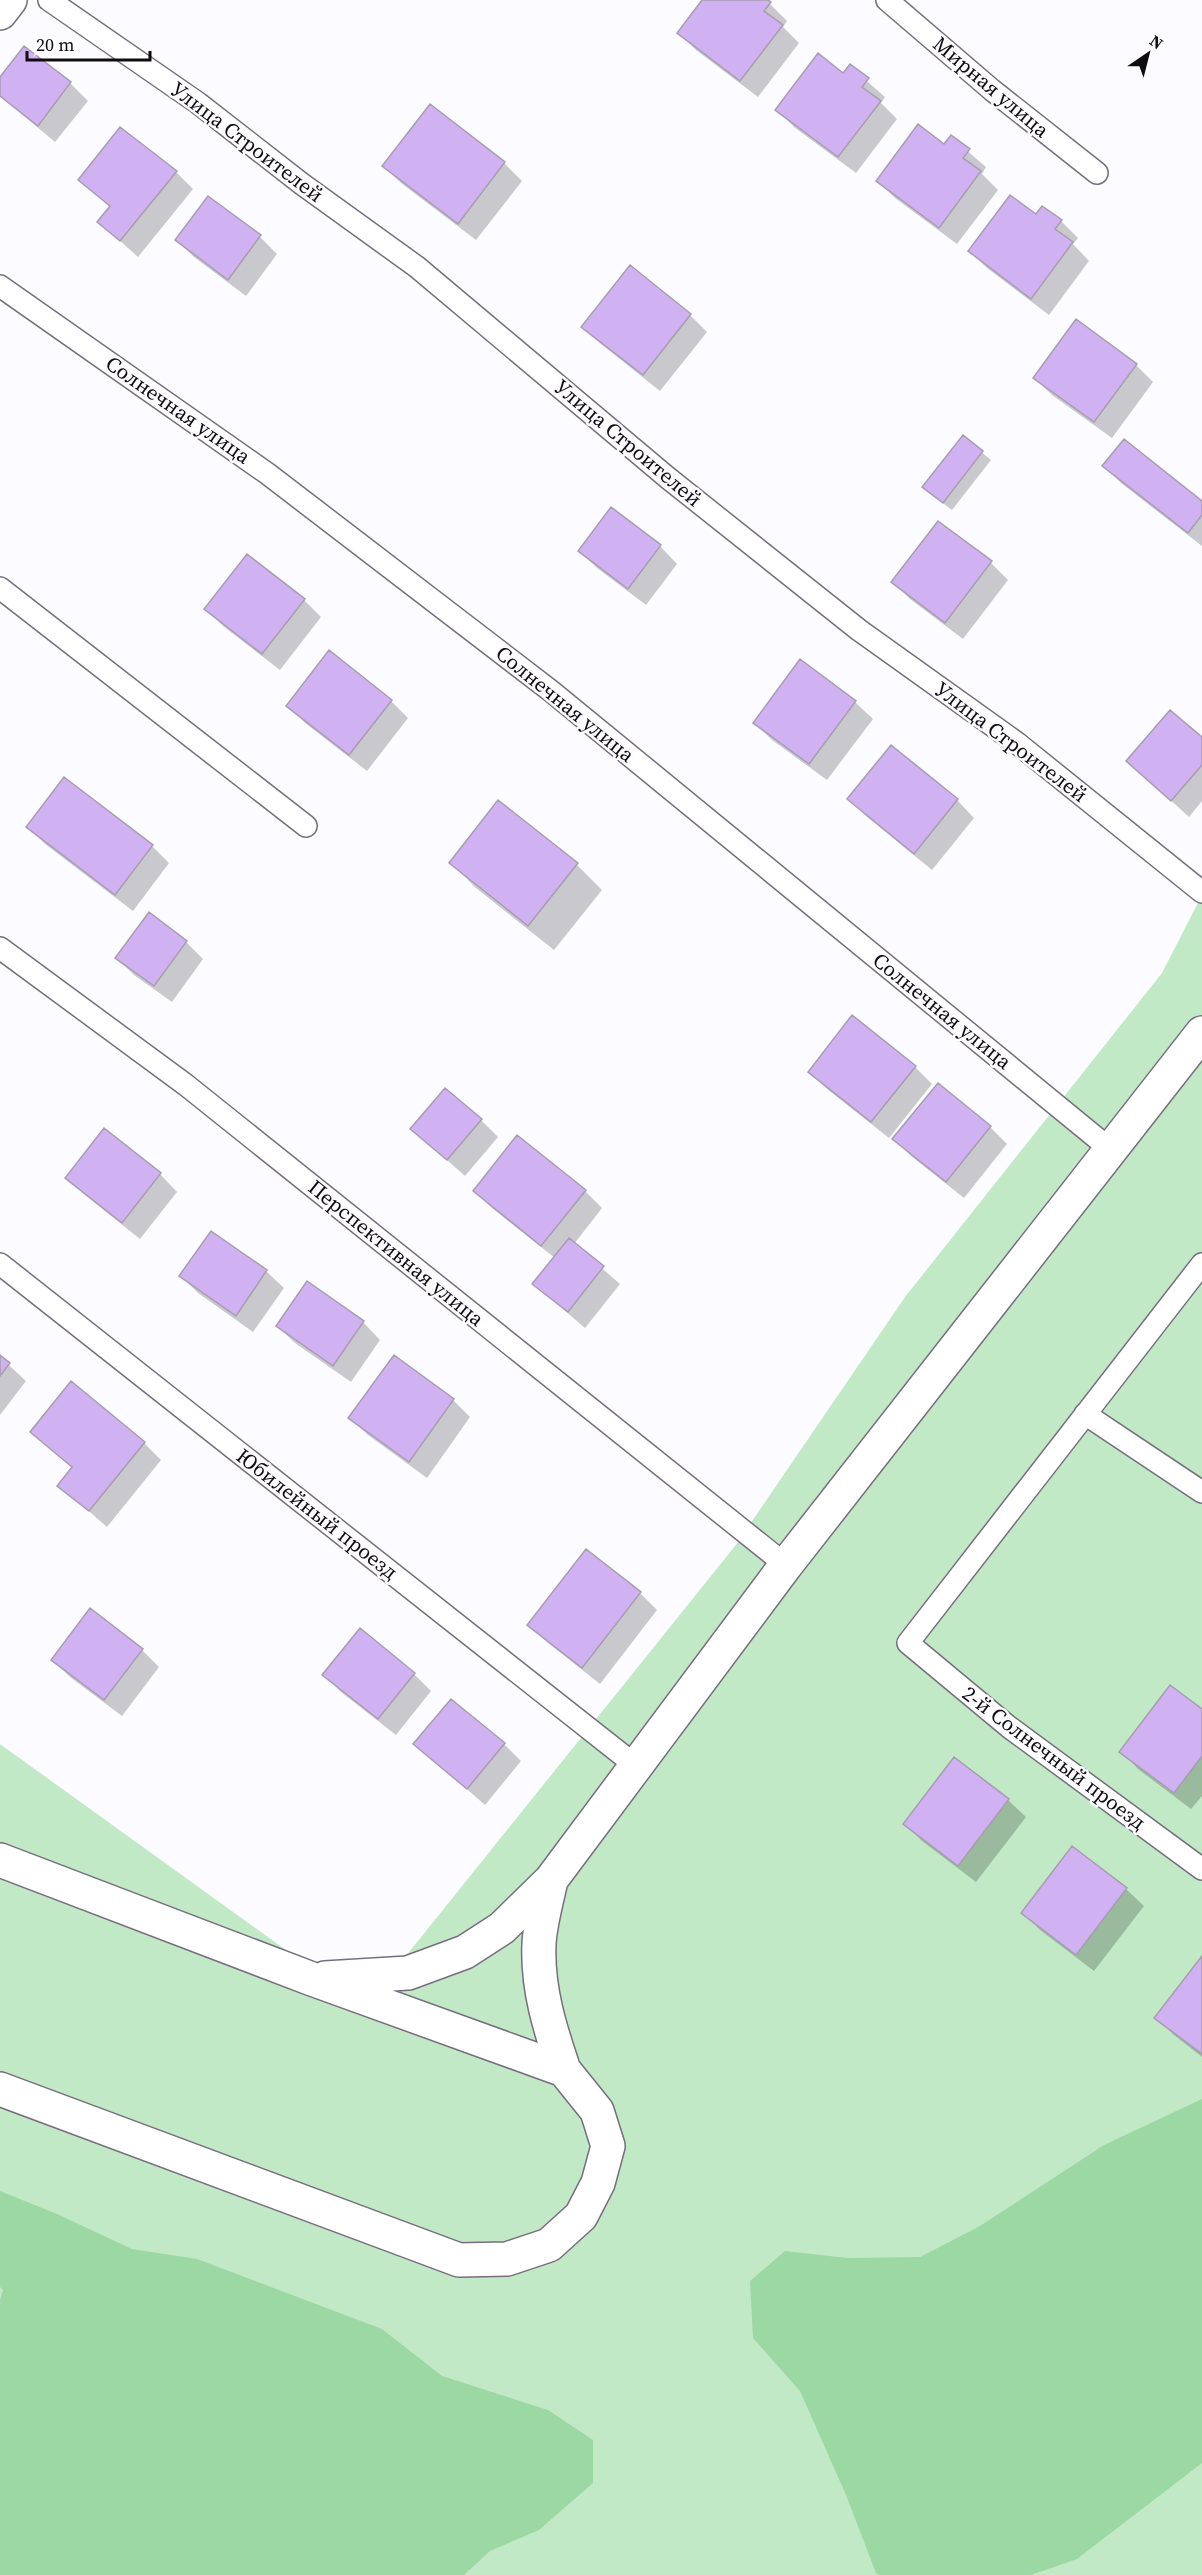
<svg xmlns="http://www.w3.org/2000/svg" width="1202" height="2575" viewBox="0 0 1202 2575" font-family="'Source Serif 4',serif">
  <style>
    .green { fill: #c1e9c6 }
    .forest { fill: #9cd8a4 }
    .shadow { fill: #0003 }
    .building { fill: #d0b1f1; stroke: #a69db0; stroke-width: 1.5 }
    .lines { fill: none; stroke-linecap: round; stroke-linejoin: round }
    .lane-casing { stroke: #766e7f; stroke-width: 24 }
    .street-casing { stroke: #766e7f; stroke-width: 36 }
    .secondary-casing { stroke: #766e7f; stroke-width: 36 }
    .lane { stroke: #fff; stroke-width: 21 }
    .street { stroke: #fff; stroke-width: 33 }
    .secondary { stroke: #fff; stroke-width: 33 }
    .labels { text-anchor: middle; stroke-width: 5; stroke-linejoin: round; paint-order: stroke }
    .street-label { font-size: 21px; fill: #0f0b12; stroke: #fcfbff }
  </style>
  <rect width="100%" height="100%" fill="#fcfbff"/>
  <!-- green -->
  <path class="green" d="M 1202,895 L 1202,2575 L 0,2575 L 0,1744 L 365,2007 L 735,1546 L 905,1297 L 1162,973 Z"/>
  <!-- forest -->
  <path class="forest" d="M 1202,2099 L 1202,2463 L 1077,2559 L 1031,2575 L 879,2575 L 876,2573 L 846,2495 L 800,2391 L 753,2338 L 750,2281 L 785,2251 L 847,2258 L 920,2257 L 980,2226 L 1104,2145 Z
    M 0,2191 L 57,2214 L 132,2249 L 197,2259 L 382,2329 L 442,2376 L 548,2410 L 593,2440 L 593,2483 L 539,2530 L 490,2551 L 464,2575 L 0,2575 L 0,2300 L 3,2290 L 0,2287 Z"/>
  <!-- shadow -->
  <path class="shadow" d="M 704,0 L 766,0 L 787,21 L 783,27 L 799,43 L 758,97 L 696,50 L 679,33 Z
    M 25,48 L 70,83 L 88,101 L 55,142 L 0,96 L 0,80 Z
    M 850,66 L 885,97 L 881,103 L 897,119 L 856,173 L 794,127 L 777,109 L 844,75 Z
    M 430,106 L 504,163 L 522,181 L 476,240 L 401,183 L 384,166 Z
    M 951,137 L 986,167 L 982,174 L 998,190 L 957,244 L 895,198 L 878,181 L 945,146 Z
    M 176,172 L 193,189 L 138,257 L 99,222 L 110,207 L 80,179 Z
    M 209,198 L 260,237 L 277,254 L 246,296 L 194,257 L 177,240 Z
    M 1036,216 L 1061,221 L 1078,238 L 1073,244 L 1089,261 L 1049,315 L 987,268 L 970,251 Z
    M 630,267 L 690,315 L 707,332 L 660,391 L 601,344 L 583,327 Z
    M 1136,365 L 1153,382 L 1112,438 L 1052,395 L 1035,378 Z
    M 963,437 L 991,460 L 952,510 L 932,495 Z
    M 1104,466 L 1202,503 L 1202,546 L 1121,483 Z
    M 939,523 L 991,563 L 1008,580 L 963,639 L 910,599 L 893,582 Z
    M 660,546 L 677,564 L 646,605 L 597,568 L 580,551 Z
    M 304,600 L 321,617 L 280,670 L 223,626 L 206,609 Z
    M 801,661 L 855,702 L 873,719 L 827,780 L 772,740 L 755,723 Z
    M 391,701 L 408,718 L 367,771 L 305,723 L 288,705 Z
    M 1202,739 L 1202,801 L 1189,817 L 1128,761 Z
    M 892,747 L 957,800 L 974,818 L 932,870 L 866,816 L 849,799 Z
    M 65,779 L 152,846 L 169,863 L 133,911 L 45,844 L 28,827 Z
    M 498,803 L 577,865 L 602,890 L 554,950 L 476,888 L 451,863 Z
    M 186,942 L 203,959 L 172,1002 L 134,975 L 117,958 Z
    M 915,1067 L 932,1084 L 889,1138 L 827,1089 L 810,1072 Z
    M 481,1120 L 498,1137 L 465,1176 L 412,1129 Z
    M 990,1127 L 1007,1144 L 964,1198 L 911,1156 L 894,1139 Z
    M 105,1130 L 160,1174 L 177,1192 L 140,1239 L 85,1195 L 67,1178 Z
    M 518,1137 L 585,1191 L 602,1208 L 574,1244 L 620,1284 L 585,1328 L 534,1284 L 555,1258 L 492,1208 L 475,1191 Z
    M 211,1233 L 266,1271 L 284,1288 L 253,1332 L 198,1293 L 181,1276 Z
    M 307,1283 L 363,1322 L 380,1340 L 351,1382 L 295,1343 L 277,1326 Z
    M 0,1357 L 26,1381 L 0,1415 Z
    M 71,1384 L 144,1443 L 161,1460 L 107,1527 L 59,1485 L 73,1469 L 32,1432 Z
    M 453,1400 L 470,1417 L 427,1478 L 368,1435 L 350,1418 Z
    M 640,1593 L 657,1610 L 600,1684 L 547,1642 L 529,1625 Z
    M 142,1650 L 159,1667 L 122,1716 L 70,1677 L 53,1660 Z
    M 414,1674 L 431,1691 L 396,1735 L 341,1692 L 324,1675 Z
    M 1202,1711 L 1202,1796 L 1191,1809 L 1138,1769 L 1121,1751 Z
    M 415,1744 L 504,1744 L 521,1761 L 485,1805 Z
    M 954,1759 L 1008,1800 L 1026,1817 L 976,1882 L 922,1841 L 905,1824 Z
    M 1072,1848 L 1126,1889 L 1144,1906 L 1094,1971 L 1040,1930 L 1023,1913 Z
    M 1202,1958 L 1202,2057 L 1174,2035 L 1156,2018 Z"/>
  <!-- building -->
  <path class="building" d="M 702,0 L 768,0 L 771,2 L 764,11 L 783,25 L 740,81 L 677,33 Z
    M 24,46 L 71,82 L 38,126 L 0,96 L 0,77 Z
    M 818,53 L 843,73 L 850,64 L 869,78 L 862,87 L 881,101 L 838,157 L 775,110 Z
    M 430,104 L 505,162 L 458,224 L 382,166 Z
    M 918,124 L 944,144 L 951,135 L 970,149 L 963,158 L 981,171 L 939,228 L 876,181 Z
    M 120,127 L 177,171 L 120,241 L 97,222 L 110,206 L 78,180 Z
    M 1010,195 L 1036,214 L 1042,206 L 1062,220 L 1055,229 L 1073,242 L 1031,299 L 968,251 Z
    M 208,196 L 261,235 L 228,280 L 175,240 Z
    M 630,265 L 691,314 L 643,375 L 581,327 Z
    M 1076,319 L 1137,364 L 1094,422 L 1033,378 Z
    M 963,435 L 983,451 L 943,503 L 922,487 Z
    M 1124,439 L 1202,501 L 1202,515 L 1188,533 L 1102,466 Z
    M 611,507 L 661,545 L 628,589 L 578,551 Z
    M 938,521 L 992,561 L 945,623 L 891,582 Z
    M 247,554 L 305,599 L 262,654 L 204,609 Z
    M 329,650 L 392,700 L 349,755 L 286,706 Z
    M 800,659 L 856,701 L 809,764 L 753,723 Z
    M 1170,710 L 1202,737 L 1202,765 L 1171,801 L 1126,761 Z
    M 891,745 L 958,799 L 914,854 L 847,799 Z
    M 64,777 L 153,845 L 115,895 L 26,827 Z
    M 498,800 L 578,863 L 528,926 L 449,863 Z
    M 149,912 L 187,941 L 154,986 L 115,958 Z
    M 852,1015 L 916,1066 L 871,1122 L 808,1072 Z
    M 938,1083 L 991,1126 L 946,1182 L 892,1139 Z
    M 445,1088 L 482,1119 L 447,1160 L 410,1129 Z
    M 104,1128 L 161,1173 L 122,1223 L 65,1178 Z
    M 517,1135 L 586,1190 L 541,1246 L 473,1191 Z
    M 211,1231 L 267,1270 L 236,1316 L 179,1276 Z
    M 569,1238 L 604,1266 L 568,1312 L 532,1284 Z
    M 307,1281 L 364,1321 L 333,1366 L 276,1326 Z
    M 0,1355 L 10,1363 L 0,1376 Z
    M 394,1355 L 454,1399 L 409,1462 L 348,1418 Z
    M 71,1381 L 145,1442 L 89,1511 L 57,1486 L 72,1467 L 30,1432 Z
    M 586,1549 L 641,1592 L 582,1668 L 527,1625 Z
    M 90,1608 L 143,1649 L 104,1700 L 51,1660 Z
    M 360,1628 L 415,1673 L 378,1719 L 322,1675 Z
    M 1170,1685 L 1202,1709 L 1202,1756 L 1174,1793 L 1119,1752 Z
    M 451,1699 L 505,1743 L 467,1789 L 413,1744 Z
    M 954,1757 L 1009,1799 L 958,1866 L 903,1824 Z
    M 1072,1846 L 1127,1888 L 1076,1955 L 1021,1913 Z
    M 1202,1956 L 1202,2054 L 1154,2018 Z"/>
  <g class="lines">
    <defs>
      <path id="lane" d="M 49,0 L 198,103 L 302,184 L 417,267 L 668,478 L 859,630 L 1017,743 L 1202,892
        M 887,0 L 992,90 L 1097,173
        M 0,286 L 268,474 L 551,691 L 1110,1149
        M 0,588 L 306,826
        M 0,948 L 186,1085 L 786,1565
        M 0,1264 L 635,1765
        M 1202,1264 L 908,1643 L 1009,1727 L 1202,1869
        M 1085,1414 L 1202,1492"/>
      <path id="street" d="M 0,13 L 10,0"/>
      <path id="secondary" d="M 0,1860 L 312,1979 L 564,2070 L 597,2111 L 608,2146 L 598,2183 L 581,2216 L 549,2245 L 507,2259 L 459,2260 L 0,2089
        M 551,1880 C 547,1900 540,1923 539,1944 C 537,1988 550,2029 564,2070
        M 325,1978 L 408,1973 L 465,1952 L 502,1928 L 551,1880 L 786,1565 L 1202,1033"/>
    </defs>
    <!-- lane casing -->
    <use href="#lane" class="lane-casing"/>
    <!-- street casing -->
    <use href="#street" class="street-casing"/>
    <!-- secondary casing -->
    <use href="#secondary" class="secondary-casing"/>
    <!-- lane -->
    <use href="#lane" class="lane"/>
    <!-- street -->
    <use href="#street" class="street"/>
    <!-- secondary -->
    <use href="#secondary" class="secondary"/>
  </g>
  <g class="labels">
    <!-- street labels -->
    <g class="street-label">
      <text transform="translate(991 87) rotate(40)" y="7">Мирная улица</text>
      <text transform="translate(247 142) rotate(37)" y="7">Улица Строителей</text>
      <text transform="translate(178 410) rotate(35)" y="7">Солнечная улица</text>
      <text transform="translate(628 443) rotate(40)" y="7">Улица Строителей</text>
      <text transform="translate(565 704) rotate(39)" y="7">Солнечная улица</text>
      <text transform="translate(1011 742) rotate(37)" y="7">Улица Строителей</text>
      <text transform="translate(942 1011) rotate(39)" y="7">Солнечная улица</text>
      <text transform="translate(396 1253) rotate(39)" y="7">Перспективная улица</text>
      <text transform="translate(317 1514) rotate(38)" y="7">Юбилейный проезд</text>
      <text transform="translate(1054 1758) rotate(37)" y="7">2-й Солнечный проезд</text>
    </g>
  </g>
  <!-- north arrow -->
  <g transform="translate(1148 54) rotate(35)" stroke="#fcfbff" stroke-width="4.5" paint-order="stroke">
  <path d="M0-4.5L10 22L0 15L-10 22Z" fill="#0f0b12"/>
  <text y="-9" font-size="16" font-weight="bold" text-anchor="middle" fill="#0f0b12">N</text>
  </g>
  <!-- scale -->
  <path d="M27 51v9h123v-9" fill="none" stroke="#0f0b12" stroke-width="3"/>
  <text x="36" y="51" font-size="18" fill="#0f0b12" stroke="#fcfbff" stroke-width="4.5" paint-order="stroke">20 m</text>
</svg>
